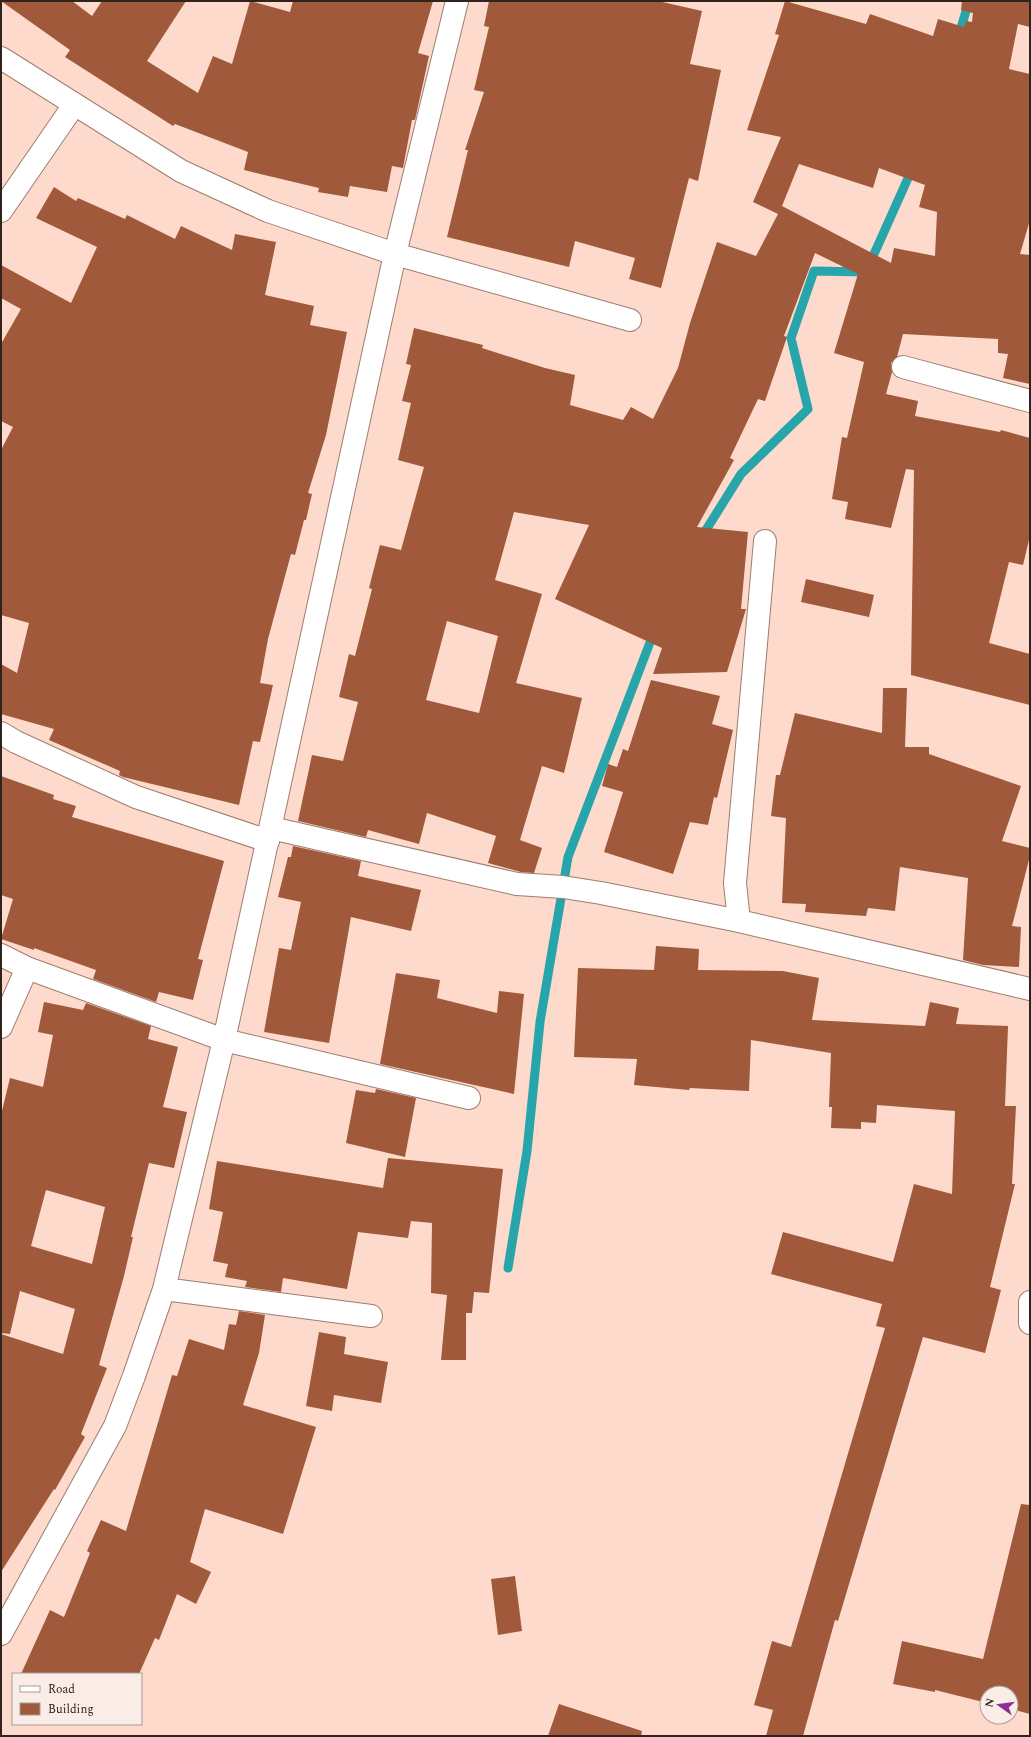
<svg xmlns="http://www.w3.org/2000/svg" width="1031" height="1737" viewBox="0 0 1031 1737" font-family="Spectral,serif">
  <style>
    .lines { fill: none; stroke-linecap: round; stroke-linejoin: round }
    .stream { stroke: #28a5aa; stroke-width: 9 }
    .building { fill: #a0593a; fill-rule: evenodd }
    .minor-casing { stroke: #9d7d6f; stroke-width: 24 }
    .minor { stroke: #fff; stroke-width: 22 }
  </style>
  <rect width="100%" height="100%" fill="#fddacb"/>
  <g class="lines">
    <!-- stream -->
    <path class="stream" d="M 958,38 L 969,1
      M 701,538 L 741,474 L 808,409 L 791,338 L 814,271 L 866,272 L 913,167
      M 508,1268 L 527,1151 L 540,1022 L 568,857 L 654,632"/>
  </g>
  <!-- building -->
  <path class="building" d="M 1,1 L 72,1 L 92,16 L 102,1 L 186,1 L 147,61 L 198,93 L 213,56 L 232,64 L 250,1 L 290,12 L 293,1 L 433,1 L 418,53 L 429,56 L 415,120 L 412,120 L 403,168 L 392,166 L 387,192 L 350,186 L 348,197 L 318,192 L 319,188 L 244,170 L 248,152 L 175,124 L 173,126 L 65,57 L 70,50 Z
    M 489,1 L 658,1 L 702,11 L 690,64 L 721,70 L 698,181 L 689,178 L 661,288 L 629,279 L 635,258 L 575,241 L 569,267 L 447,237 L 468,150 L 465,150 L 484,92 L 474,90 L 489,27 L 484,26 Z
    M 785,1 L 866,24 L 870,14 L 933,36 L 938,19 L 964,27 L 966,21 L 972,22 L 973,13 L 961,10 L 962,1 L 1030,1 L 1030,27 L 1018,24 L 1009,69 L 1030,74 L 1030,220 L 1020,254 L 1030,255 L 1030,384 L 1003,378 L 1008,354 L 998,353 L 998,339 L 903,334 L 897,357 L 891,363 L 892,372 L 886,394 L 918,401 L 915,416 L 1000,432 L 1001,430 L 1030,438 L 1030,536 L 1023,565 L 1009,562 L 989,643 L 1030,654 L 1030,705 L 911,675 L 914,470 L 906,469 L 891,528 L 845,519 L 848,502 L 832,499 L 842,437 L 847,438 L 864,362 L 834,353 L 858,274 L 815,253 L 784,336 L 787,337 L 765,401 L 758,399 L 730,458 L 734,460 L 697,527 L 748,532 L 741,609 L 746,609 L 727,672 L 653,674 L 662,648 L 555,599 L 589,525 L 514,512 L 495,580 L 542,594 L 516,683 L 582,698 L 564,773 L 542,766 L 520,840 L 542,848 L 534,873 L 521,872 L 488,863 L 496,836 L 427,813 L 419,844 L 368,830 L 366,837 L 298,821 L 312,755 L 343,761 L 358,702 L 339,697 L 349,654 L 355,656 L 372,589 L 369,588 L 380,545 L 401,550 L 424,467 L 398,460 L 411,403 L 402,401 L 411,365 L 406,364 L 414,328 L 483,345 L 482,348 L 545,368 L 575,375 L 570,405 L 623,420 L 631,407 L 653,419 L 678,368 L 690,323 L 717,242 L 756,256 L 778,214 L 753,202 L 781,137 L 747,130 L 779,35 L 775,34 ZM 799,164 L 873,188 L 879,168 L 925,185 L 919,207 L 937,212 L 935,256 L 894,248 L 891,263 L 782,206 ZM 447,621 L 498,636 L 479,713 L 426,700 Z
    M 54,187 L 76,201 L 78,198 L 125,219 L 127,215 L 175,239 L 181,226 L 232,250 L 235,234 L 276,242 L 265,295 L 314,306 L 310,325 L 347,332 L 326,435 L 308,493 L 312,494 L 306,520 L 304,520 L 295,555 L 291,554 L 268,639 L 260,683 L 273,685 L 260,742 L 253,741 L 239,805 L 123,777 L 119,775 L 120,771 L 49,740 L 54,729 L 1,714 L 1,664 L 17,673 L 29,623 L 1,615 L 1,450 L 13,427 L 1,421 L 1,344 L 21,309 L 1,298 L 1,265 L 71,303 L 97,247 L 36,218 Z
    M 806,579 L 874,595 L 869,617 L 801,602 Z
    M 651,680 L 720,696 L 712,724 L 733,730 L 717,798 L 714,797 L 708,825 L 690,822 L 673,874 L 604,852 L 623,792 L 602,786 L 608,764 L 617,767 L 623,749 L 628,751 Z
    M 883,688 L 907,688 L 905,747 L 929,747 L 929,754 L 1021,786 L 1002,841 L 1030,848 L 1030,856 L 1012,926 L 1021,927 L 1019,967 L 983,965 L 963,960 L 968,878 L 900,867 L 895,911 L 868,908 L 866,916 L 805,912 L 806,904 L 782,903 L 786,818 L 771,816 L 776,775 L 780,775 L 795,713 L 882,733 Z
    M 1,776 L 54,795 L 53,799 L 76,806 L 72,817 L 224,861 L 198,959 L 203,960 L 193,1000 L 159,992 L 156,1002 L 93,979 L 96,970 L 34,948 L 34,950 L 1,939 L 13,899 L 1,895 Z
    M 293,846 L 361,861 L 358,876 L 421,890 L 411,931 L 351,917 L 329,1043 L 264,1032 L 279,948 L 291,950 L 301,902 L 278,897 L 288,857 L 291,857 Z
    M 656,946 L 699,949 L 698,970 L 783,971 L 819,978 L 812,1020 L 925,1026 L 930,1002 L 959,1008 L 956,1024 L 1008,1026 L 1005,1106 L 1016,1106 L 1012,1184 L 1015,1184 L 990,1287 L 1001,1290 L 985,1353 L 923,1337 L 838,1621 L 835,1620 L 803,1736 L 766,1736 L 773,1710 L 754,1705 L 772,1641 L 791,1647 L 885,1328 L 876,1326 L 882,1304 L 771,1274 L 783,1232 L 893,1262 L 914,1184 L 952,1194 L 955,1111 L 877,1105 L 876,1123 L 861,1122 L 861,1129 L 831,1128 L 832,1107 L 829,1107 L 831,1053 L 751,1040 L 749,1091 L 690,1088 L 689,1090 L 634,1085 L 637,1059 L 574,1057 L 578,968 L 654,970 Z
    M 396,973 L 440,980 L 437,998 L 497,1013 L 499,991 L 524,994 L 514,1094 L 380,1064 Z
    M 44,1002 L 83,1010 L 86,1003 L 151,1026 L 148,1039 L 178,1047 L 163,1107 L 187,1112 L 174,1168 L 149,1163 L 131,1237 L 133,1237 L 124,1276 L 99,1365 L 107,1368 L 81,1434 L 85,1437 L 55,1490 L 54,1489 L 1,1572 L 1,1334 L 63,1354 L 75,1309 L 20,1291 L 10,1334 L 1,1333 L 1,1115 L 10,1078 L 43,1087 L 53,1035 L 38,1032 ZM 46,1190 L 105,1207 L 92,1264 L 31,1246 Z
    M 376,1089 L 416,1098 L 405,1157 L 346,1143 L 356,1090 L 375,1093 Z
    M 388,1158 L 503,1169 L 489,1293 L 474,1292 L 472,1313 L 466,1313 L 466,1360 L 441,1360 L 447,1295 L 431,1293 L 432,1223 L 411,1221 L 408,1238 L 358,1232 L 347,1289 L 283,1278 L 281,1292 L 245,1287 L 247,1281 L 225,1277 L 228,1264 L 213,1261 L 223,1212 L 209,1209 L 217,1161 L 383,1188 Z
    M 239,1311 L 265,1315 L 259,1353 L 243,1405 L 316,1427 L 283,1534 L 205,1509 L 190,1562 L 211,1572 L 196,1604 L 177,1594 L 159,1640 L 155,1638 L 139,1674 L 21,1674 L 50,1610 L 64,1617 L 90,1553 L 87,1551 L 101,1520 L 126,1531 L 172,1375 L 177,1376 L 189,1339 L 224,1350 L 229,1324 L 236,1325 Z
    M 319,1332 L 346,1337 L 344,1354 L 388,1362 L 381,1403 L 334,1395 L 332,1411 L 306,1406 Z
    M 1021,1504 L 1030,1505 L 1030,1714 L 1011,1709 L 1011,1693 L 987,1693 L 987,1703 L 935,1690 L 935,1692 L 893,1684 L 902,1641 L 983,1659 Z
    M 515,1576 L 522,1631 L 498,1635 L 491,1579 Z
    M 559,1704 L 642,1731 L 641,1736 L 548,1736 Z"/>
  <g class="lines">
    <defs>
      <path id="minor" d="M 1,58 L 181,171 L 268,211 L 395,254 L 630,320
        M 1,211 L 74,105
        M 903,367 L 1030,401
        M 1,733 L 16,742 L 136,797 L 268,841
        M 271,828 L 517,884 L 563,887 L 601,893 L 739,921 L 1030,989
        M 739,921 L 735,883 L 765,541
        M 1,955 L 27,968 L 224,1040 L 469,1098
        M 1,1027 L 27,968
        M 164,1289 L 371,1316
        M 1030,1302 L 1030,1323
        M 1,1634 L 115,1426 L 134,1376 L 164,1289 L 224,1040 L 395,254 L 457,1"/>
    </defs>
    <!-- minor casing -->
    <use href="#minor" class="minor-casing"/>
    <!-- minor -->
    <use href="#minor" class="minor"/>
  </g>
  <!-- border -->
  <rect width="1031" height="1737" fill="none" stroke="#30231d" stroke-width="4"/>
  <!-- legend -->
  <rect x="12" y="1673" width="130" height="52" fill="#faece6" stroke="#a99c96"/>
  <rect x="20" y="1686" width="20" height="6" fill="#ffffff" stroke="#a99c96"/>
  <text x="48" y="1693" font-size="12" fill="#30231d">Road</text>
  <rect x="20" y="1703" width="20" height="12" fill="#a0593a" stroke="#a99c96"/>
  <text x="48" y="1713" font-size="12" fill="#30231d">Building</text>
  <!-- north arrow -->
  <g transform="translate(999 1705) rotate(284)"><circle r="19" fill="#faece6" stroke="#a99c96"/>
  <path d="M0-3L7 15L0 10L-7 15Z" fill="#8f2e96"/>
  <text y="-6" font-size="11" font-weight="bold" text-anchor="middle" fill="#30231d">N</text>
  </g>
</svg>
